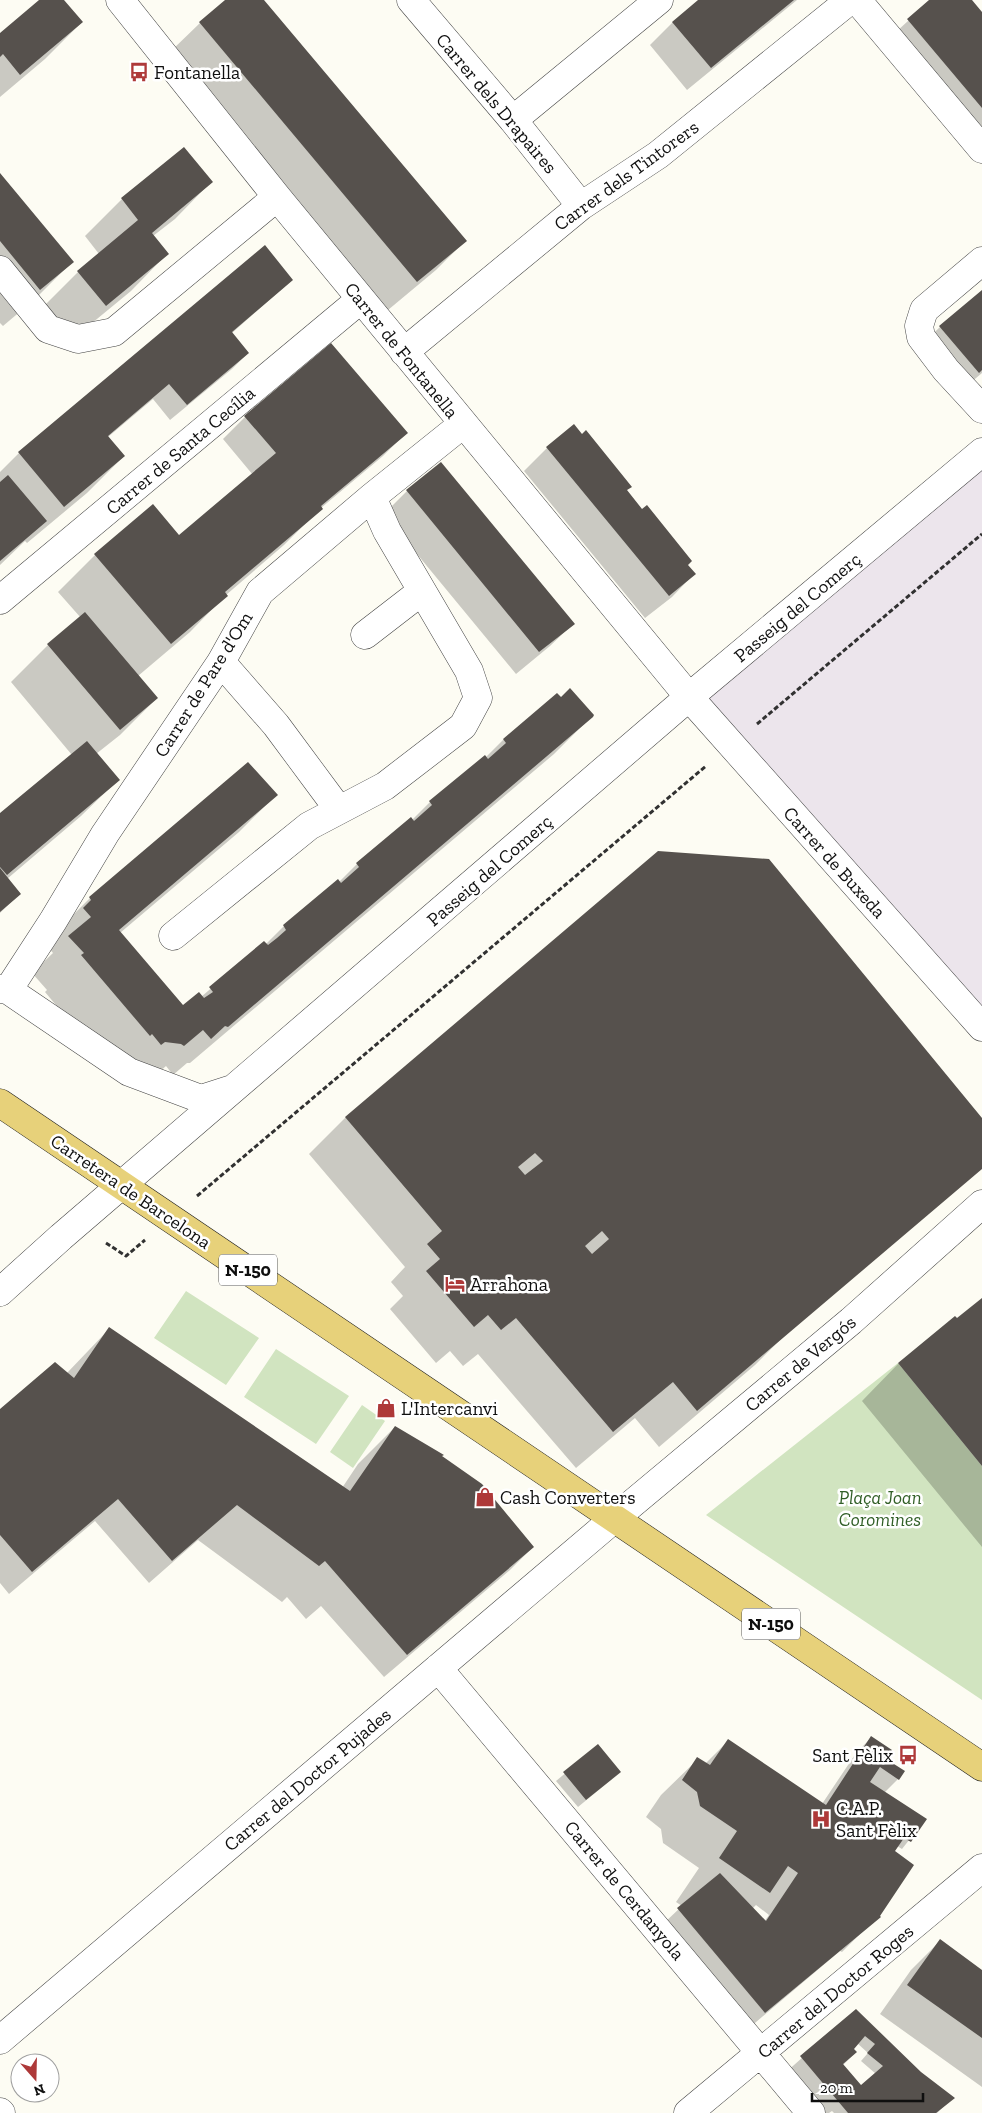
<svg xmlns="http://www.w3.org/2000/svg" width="982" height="2113" viewBox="0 0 982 2113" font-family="'Zilla Slab',serif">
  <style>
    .industrial { fill: #ece5ec }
    .green { fill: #d1e4c0 }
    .shadow { fill: #0003; fill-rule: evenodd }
    .building { fill: #56514d; fill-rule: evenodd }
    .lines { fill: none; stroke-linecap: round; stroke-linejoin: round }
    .minor-casing { stroke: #424242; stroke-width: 29 }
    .tertiary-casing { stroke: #424242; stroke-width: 29 }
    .primary-casing { stroke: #202020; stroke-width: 29 }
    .path { stroke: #313131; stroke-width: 3; stroke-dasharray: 5 2.5; stroke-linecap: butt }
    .minor { stroke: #fff; stroke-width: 28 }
    .tertiary { stroke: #fff; stroke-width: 28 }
    .primary { stroke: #e7d17a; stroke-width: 28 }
    .labels { text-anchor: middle; stroke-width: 5; stroke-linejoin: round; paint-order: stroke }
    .shield { fill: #fff; stroke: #575757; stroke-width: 1 }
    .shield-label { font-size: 18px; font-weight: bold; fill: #0f0f0f }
    .poi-label { font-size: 19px; fill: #0f0f0f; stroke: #fff; text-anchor: start }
    .street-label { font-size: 19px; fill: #0f0f0f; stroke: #fff }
    .park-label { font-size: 19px; font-style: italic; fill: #315f27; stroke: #fff }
  </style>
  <rect width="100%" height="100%" fill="#fdfcf3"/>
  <!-- industrial -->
  <path class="industrial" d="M 982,452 L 982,1027 L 689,697 Z"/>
  <!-- green -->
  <path class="green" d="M 186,1291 L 259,1338 L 226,1385 L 154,1338 Z
    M 276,1349 L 349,1396 L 316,1444 L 244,1397 Z
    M 898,1363 L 982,1466 L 982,1700 L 706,1515 Z
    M 362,1405 L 385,1421 L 353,1468 L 330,1452 Z"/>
  <!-- shadow -->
  <path class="shadow" d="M 41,0 L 63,0 L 82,22 L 45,59 L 0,97 L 0,34 Z
    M 227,0 L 262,0 L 465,241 L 436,270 L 388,310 L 171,51 L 200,23 Z
    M 700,0 L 797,0 L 687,90 L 650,45 L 673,22 Z
    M 931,0 L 970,0 L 982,14 L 982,158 L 885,42 Z
    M 0,175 L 72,262 L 35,299 L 3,326 L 0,323 Z
    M 211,182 L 175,219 L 153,236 L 167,254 L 131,291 L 69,342 L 41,309 L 78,272 L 99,254 L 85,236 L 122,199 Z
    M 265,247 L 292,280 L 232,333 L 248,353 L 232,369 L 170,420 L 153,399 L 108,437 L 124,456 L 87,493 L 27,543 L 25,541 L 0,565 L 0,472 L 19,453 Z
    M 982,292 L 982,373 L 956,395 L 917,349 L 940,327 Z
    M 245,417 L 406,433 L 383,456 L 321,508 L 284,545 L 226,595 L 190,632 L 138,676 L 157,698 L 120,735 L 96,754 L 118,780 L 81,816 L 7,879 L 20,893 L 0,913 L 0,815 L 72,755 L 11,682 L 48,645 L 81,618 L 58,592 L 95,555 L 179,537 L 253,475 L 223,439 Z
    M 574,426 L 694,574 L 672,597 L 645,618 L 524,471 L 547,448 Z
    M 441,463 L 573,624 L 550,646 L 516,674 L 384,514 L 407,491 Z
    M 557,694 L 561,698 L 592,716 L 554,754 L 190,1063 L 187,1063 L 173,1075 L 166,1066 L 147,1083 L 112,1072 L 45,992 L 47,990 L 32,973 L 53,953 L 47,946 L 53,935 L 90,898 L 248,763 L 276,795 L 239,832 L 120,933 L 183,1007 L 201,997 L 264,943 L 266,944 L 284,926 L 339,882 L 357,864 L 411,818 L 412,820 L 430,802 L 485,758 L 503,740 Z
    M 346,1117 L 982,1120 L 982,1156 L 784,1336 L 755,1365 L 659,1447 L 635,1418 L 576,1468 L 478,1354 L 463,1366 L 450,1351 L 436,1363 L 390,1309 L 403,1296 L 391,1282 L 405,1267 L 309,1154 Z
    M 982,1299 L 982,1547 L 862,1401 L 898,1364 L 955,1318 L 957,1320 Z
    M 109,1329 L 342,1488 L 358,1464 L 395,1427 L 440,1457 L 533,1547 L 510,1570 L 384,1677 L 321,1606 L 306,1619 L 287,1597 L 282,1602 L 198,1540 L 149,1583 L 95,1521 L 9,1594 L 0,1583 L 0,1410 L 67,1373 Z
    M 872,1737 L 898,1779 L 884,1793 L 925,1820 L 902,1849 L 897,1846 L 859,1935 L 842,1952 L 840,1951 L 749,2028 L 662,1925 L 682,1906 L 676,1902 L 699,1868 L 663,1843 L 661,1829 L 646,1817 L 661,1795 L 698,1759 L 705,1764 L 728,1741 L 822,1804 L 856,1753 ZM 756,1905 L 769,1915 L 764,1922 L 752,1909 Z
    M 598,1746 L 612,1779 L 578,1807 L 556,1781 Z
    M 940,1941 L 982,1971 L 982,2087 L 880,2014 L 911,1970 Z
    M 856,2010 L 920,2073 L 953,2098 L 937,2113 L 834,2113 L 832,2111 L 829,2113 L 819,2113 L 785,2073 ZM 857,2043 L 868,2053 L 861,2061 L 876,2074 L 857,2091 L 843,2065 L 856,2052 L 853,2049 Z"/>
  <!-- building -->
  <path class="building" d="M 39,0 L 64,0 L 83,22 L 20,75 L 3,54 L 0,57 L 0,33 Z
    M 225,0 L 264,0 L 467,241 L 417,282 L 199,22 Z
    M 698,0 L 794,0 L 711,68 L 672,22 Z
    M 929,0 L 972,0 L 982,12 L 982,108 L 907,19 Z
    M 184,147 L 213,182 L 152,233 L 169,254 L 106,306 L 77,271 L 138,220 L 121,198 Z
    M 0,173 L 74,262 L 40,290 L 0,241 Z
    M 265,245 L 293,280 L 232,332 L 249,353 L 187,405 L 169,384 L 108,436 L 125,456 L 64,507 L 18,452 Z
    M 982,290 L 982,370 L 979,373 L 939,326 Z
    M 331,343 L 408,433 L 321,506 L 323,509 L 225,592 L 228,596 L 171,644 L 94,554 L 153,504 L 179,535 L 276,453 L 244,416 Z
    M 574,424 L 582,434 L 586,430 L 632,487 L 627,490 L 642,509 L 647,505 L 692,561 L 688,565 L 696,574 L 669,596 L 546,447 Z
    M 441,462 L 575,624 L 539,652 L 406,490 Z
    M 8,475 L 47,521 L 0,561 L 0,482 Z
    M 85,612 L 158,698 L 120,730 L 47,644 Z
    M 570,688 L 594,715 L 593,717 L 228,1027 L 225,1026 L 211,1039 L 203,1030 L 184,1046 L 181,1044 L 165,1042 L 161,1045 L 152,1034 L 150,1036 L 81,955 L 84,953 L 68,936 L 91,917 L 83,908 L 91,900 L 89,897 L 248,762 L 278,795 L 119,930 L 183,1005 L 199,992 L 204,998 L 213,992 L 209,987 L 264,941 L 268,945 L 277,938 L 286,930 L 283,925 L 338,879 L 341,883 L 359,867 L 356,863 L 411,817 L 414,821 L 432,805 L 429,801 L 485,755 L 488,759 L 506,743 L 503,739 L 557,693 L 561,697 Z
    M 87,741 L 120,780 L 7,875 L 0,867 L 0,813 Z
    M 658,851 L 769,859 L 982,1118 L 982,1169 L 697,1411 L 673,1382 L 613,1432 L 516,1318 L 501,1330 L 488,1315 L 474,1327 L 426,1271 L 440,1259 L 427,1244 L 442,1231 L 345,1117 ZM 535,1153 L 543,1161 L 525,1175 L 518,1167 ZM 602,1231 L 609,1239 L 592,1254 L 585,1246 Z
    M 0,868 L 21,894 L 0,912 Z
    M 982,1298 L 982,1466 L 898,1363 L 955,1316 L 957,1318 Z
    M 109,1327 L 350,1491 L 395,1426 L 444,1455 L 442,1456 L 482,1484 L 534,1547 L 407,1655 L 325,1561 L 319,1566 L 237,1505 L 172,1561 L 118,1499 L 32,1572 L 0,1535 L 0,1409 L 55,1362 L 74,1378 Z
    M 871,1736 L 892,1750 L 886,1759 L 905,1771 L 899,1780 L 880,1767 L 870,1782 L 927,1819 L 911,1842 L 904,1838 L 895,1851 L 914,1865 L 880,1916 L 881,1917 L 765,2013 L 677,1908 L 720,1873 L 766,1921 L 798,1873 L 788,1866 L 770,1893 L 719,1858 L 737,1831 L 700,1806 L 697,1792 L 682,1780 L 697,1757 L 710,1765 L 728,1739 L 826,1805 Z
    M 598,1744 L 621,1772 L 586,1800 L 563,1772 Z
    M 940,1939 L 982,1970 L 982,2038 L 907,1985 Z
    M 856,2009 L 921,2072 L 955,2098 L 936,2113 L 848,2113 L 800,2056 ZM 865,2036 L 875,2044 L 867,2053 L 883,2066 L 861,2085 L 843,2064 L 857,2052 L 854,2049 Z"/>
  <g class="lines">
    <defs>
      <path id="minor" d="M 120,0 L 277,197 L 689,697 L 982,1027
        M 411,0 L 513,120 L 581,206
        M 857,0 L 982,149
        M 513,120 L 659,0
        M 982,261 L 924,310 L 919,326 L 921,337 L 946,370 L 982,409
        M 0,270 L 48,329 L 78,339 L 114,332 L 277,197
        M 404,352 L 581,206 L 658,155 L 850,0
        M 0,600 L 361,299
        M 365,635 L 422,591
        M 221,662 L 276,725 L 339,810
        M 173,936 L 309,826 L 385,786 L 463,726 L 478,698 L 469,671 L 387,531 L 372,497
        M 0,989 L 8,990 L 53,921 L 105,834 L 221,662 L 260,592 L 372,497 L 463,424
        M 8,990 L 129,1072 L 201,1099 L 232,1089
        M 0,1292 L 61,1237 L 689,697 L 982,452
        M 438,1668 L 811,2113
        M 0,2040 L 615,1518 L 851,1321 L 982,1204
        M 688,2113 L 982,1868"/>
      <path id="tertiary" d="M 0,2112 L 1,2113"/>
      <path id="primary" d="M 0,1103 L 982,1767"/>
    </defs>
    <!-- minor casing -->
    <use href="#minor" class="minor-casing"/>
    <!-- tertiary casing -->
    <use href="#tertiary" class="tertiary-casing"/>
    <!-- primary casing -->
    <use href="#primary" class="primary-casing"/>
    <!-- path -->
    <path class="path" d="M 757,724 L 982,534
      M 197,1196 L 706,766
      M 106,1243 L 126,1256 L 145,1240"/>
    <!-- minor -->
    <use href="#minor" class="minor"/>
    <!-- tertiary -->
    <use href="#tertiary" class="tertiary"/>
    <!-- primary -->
    <use href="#primary" class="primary"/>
  </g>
  <!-- icons -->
  <defs>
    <symbol id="bus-bare" viewBox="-9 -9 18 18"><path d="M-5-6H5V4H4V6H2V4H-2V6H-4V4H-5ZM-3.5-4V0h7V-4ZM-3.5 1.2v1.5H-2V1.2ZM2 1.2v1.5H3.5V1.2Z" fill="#ae3939" stroke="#fff" stroke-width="2.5" paint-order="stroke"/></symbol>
    <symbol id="hotel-bare" viewBox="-9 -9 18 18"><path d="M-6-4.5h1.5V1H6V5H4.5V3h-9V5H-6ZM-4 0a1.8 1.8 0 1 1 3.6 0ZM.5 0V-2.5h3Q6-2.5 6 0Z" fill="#ae3939" stroke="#fff" stroke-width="2.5" paint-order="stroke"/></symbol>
    <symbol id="shop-bare" viewBox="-9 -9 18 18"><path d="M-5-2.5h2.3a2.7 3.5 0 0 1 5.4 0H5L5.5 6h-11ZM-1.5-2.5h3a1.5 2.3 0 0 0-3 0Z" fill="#ae3939" stroke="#fff" stroke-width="2.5" paint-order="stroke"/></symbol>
    <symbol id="hospital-bare" viewBox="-9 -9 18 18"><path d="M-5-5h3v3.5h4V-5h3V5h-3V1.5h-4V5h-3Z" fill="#ae3939" stroke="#fff" stroke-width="2.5" paint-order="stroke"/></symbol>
  </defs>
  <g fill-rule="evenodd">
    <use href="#bus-bare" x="125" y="58" width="28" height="28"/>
    <use href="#hotel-bare" x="441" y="1270" width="28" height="28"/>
    <use href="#shop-bare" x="372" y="1394" width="28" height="28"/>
    <use href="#shop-bare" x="471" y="1483" width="28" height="28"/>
    <use href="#bus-bare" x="894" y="1741" width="28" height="28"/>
    <use href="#hospital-bare" x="807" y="1805" width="28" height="28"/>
  </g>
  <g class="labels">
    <!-- shield labels -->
    <g class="shield">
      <rect x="219" y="1254.5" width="58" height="31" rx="4"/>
      <rect x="742" y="1608.5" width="58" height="31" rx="4"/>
    </g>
    <g class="shield-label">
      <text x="248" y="1276">N-150</text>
      <text x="771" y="1630">N-150</text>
    </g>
    <!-- poi labels -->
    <g class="poi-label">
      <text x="154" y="79">Fontanella</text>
      <text x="470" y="1291">Arrahona</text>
      <text x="401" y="1415">L'Intercanvi</text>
      <text x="500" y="1504">Cash Converters</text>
      <text x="893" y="1762" text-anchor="end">Sant Fèlix</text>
      <text x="836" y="1815">C.A.P.<tspan x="836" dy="22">Sant Fèlix</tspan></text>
    </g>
    <!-- street labels -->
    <g class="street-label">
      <text transform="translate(497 103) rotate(50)" y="7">Carrer dels Drapaires</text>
      <text transform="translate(626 175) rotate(-36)" y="7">Carrer dels Tintorers</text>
      <text transform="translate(402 350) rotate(51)" y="7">Carrer de Fontanella</text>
      <text transform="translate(180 450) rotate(-40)" y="7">Carrer de Santa Cecília</text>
      <text transform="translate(797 607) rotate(-40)" y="7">Passeig del Comerç</text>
      <text transform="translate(203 684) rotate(-58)" y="7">Carrer de Pare d'Om</text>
      <text transform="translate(835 862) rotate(48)" y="7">Carrer de Buxeda</text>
      <text transform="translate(489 870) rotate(-41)" y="7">Passeig del Comerç</text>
      <text transform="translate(131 1191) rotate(34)" y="7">Carretera de Barcelona</text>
      <text transform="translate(800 1363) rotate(-40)" y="7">Carrer de Vergós</text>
      <text transform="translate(307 1779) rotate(-40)" y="7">Carrer del Doctor Pujades</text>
      <text transform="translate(625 1890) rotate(50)" y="7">Carrer de Cerdanyola</text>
      <text transform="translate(835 1991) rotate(-40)" y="7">Carrer del Doctor Roges</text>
    </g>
    <!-- park labels -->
    <g class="park-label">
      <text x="880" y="1504">Plaça Joan<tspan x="880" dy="22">Coromines</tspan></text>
    </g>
  </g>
  <!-- north arrow -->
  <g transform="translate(35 2078) rotate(160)"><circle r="24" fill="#ffffff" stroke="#9f9f9f"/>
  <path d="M0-4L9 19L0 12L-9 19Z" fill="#ae3939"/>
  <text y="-8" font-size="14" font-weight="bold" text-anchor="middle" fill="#0f0f0f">N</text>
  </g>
  <!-- scale -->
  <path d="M812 2093v8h111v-8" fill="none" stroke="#0f0f0f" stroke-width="2.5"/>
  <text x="820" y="2093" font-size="15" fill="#0f0f0f" stroke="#ffffff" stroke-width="4" paint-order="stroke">20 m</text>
</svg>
